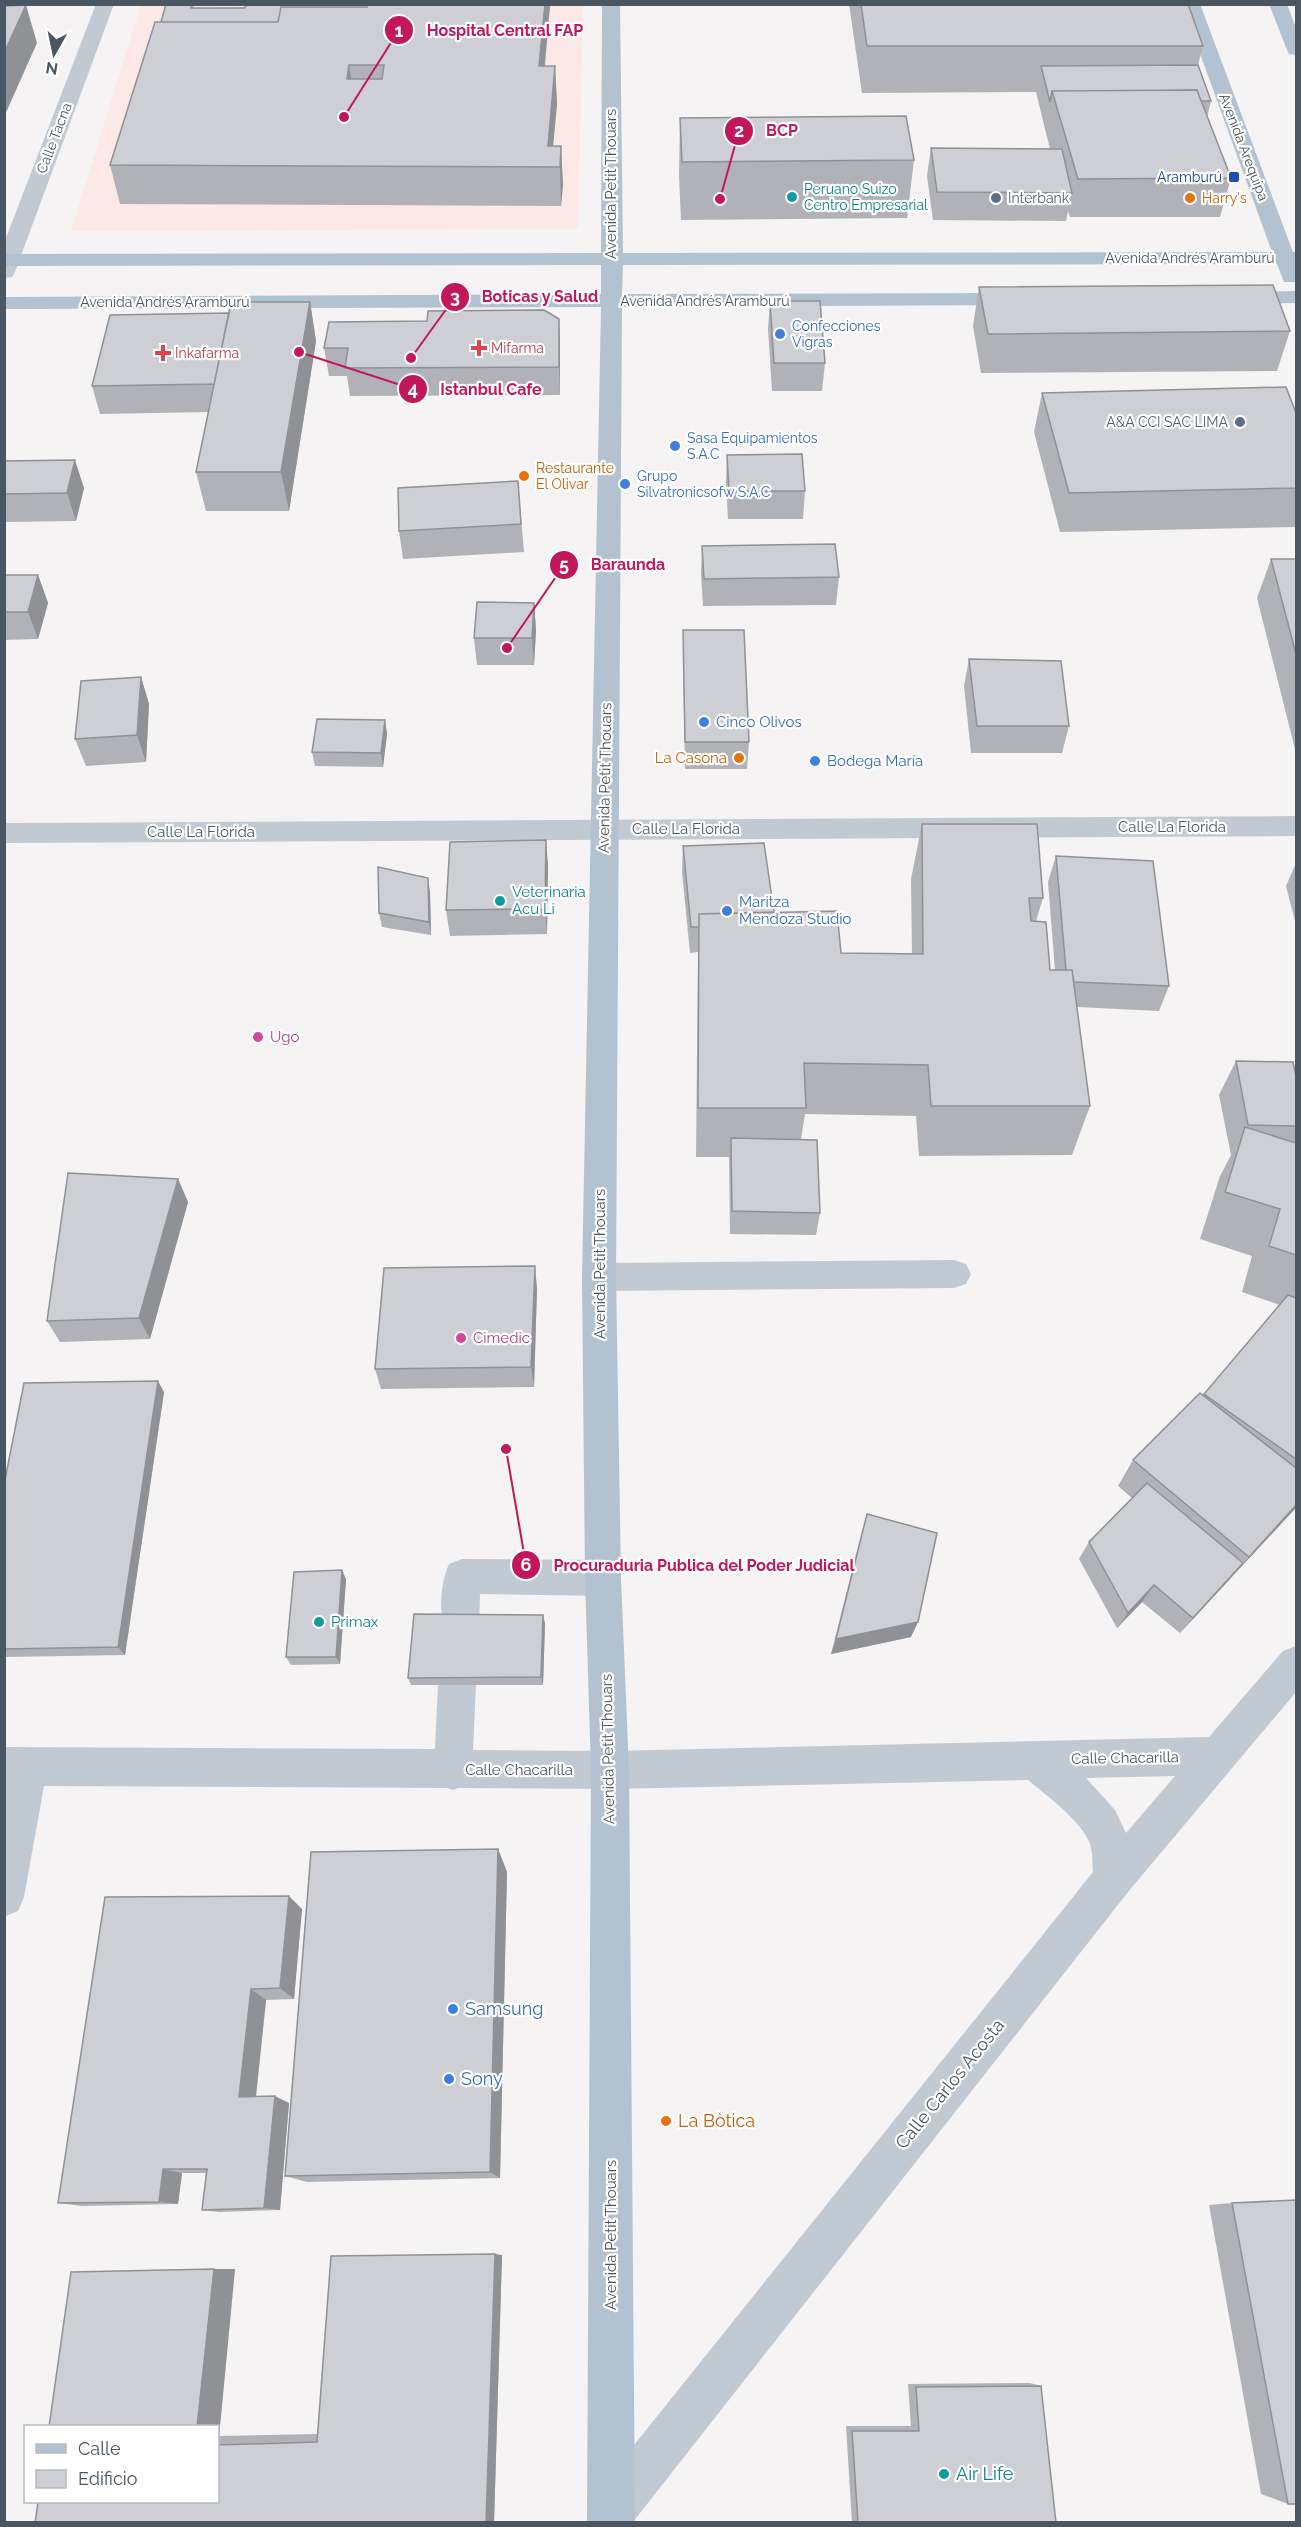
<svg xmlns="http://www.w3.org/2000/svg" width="1301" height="2527" viewBox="0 0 1301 2527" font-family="Raleway,sans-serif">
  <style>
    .medical { fill: #fce8e6 }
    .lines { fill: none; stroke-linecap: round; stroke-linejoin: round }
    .minor { fill: #c1cad2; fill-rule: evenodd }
    .major { fill: #b3c2d1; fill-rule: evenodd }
    .wall { fill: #b0b2b7 }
    .shaded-wall { fill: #909195 }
    .building { fill: #cdcfd5; stroke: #909195; stroke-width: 1.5; fill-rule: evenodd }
    .transit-dot { fill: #1a4fb4; stroke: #fff; stroke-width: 2 }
    .culture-dot { fill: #0f9aa8; stroke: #fff; stroke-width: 2 }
    .service-dot { fill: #5c6f8a; stroke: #fff; stroke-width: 2 }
    .food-dot { fill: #e8710a; stroke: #fff; stroke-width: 2 }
    .shop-dot { fill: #3f7fe0; stroke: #fff; stroke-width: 2 }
    .health-dot { fill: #e0444e; stroke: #fff; stroke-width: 2 }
    .hotel-dot { fill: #d1479c; stroke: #fff; stroke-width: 2 }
    .labels { text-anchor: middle; stroke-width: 4.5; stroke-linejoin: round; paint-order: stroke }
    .far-street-label { font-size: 14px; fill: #4a5661; stroke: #fff }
    .far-transit-label { font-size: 14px; fill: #164399; stroke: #fff; text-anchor: end }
    .far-culture-label { font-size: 14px; fill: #0d838f; stroke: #fff; text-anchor: start }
    .far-service-label { font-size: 14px; fill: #4e5e75; stroke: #fff; text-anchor: start }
    .far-food-label { font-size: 14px; fill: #c56008; stroke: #fff; text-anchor: start }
    .far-shop-label { font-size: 14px; fill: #366cbe; stroke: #fff; text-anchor: start }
    .far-health-label { font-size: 14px; fill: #be3a42; stroke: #fff; text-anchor: start }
    .street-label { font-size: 15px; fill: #4a5661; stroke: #fff }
    .shop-label { font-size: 15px; fill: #366cbe; stroke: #fff; text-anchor: start }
    .food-label { font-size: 15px; fill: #c56008; stroke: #fff; text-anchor: end }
    .culture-label { font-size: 15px; fill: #0d838f; stroke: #fff; text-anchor: start }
    .hotel-label { font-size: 15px; fill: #b23c85; stroke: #fff; text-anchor: start }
    .near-shop-label { font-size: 18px; fill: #366cbe; stroke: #fff; text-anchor: start }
    .near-street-label { font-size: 18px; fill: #4a5661; stroke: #fff }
    .near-food-label { font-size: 18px; fill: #c56008; stroke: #fff; text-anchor: start }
    .near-culture-label { font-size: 18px; fill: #0d838f; stroke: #fff; text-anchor: start }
    .leader { fill: none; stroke: #c2185b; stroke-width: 2 }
    .callout-dot { fill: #c2185b; stroke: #fff; stroke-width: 2 }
    .mark-label { font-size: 18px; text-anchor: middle; font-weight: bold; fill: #fff }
    .callout-label { font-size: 16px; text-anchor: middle; font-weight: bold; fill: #c2185b; stroke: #fff; stroke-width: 4.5; stroke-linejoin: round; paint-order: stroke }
  </style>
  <rect width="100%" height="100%" fill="#f5f3f3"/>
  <!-- medical -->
  <path class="medical" d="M 141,5 L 583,5 L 578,229 L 71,231 Z"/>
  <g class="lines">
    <!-- minor -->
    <path class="minor" d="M 96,4 L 114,4 L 15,272 L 12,277 L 4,278 L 4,243 Z
      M 1296,816 L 1296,836 L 4,843 L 4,823 Z
      M 954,1260 L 966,1264 L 971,1274 L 966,1284 L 954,1288 L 599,1291 L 587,1287 L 582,1277 L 587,1267 L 599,1263 Z
      M 462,1559 L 603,1560 L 616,1566 L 621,1578 L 616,1590 L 603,1596 L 480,1594 L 479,1623 L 473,1636 L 460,1641 L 447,1636 C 438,1615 440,1584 449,1564 Z
      M 1296,1646 L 1296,1692 L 1128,1892 L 633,2522 L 591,2522 L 587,2512 L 594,2495 L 1093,1872 C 1092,1863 1093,1853 1090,1844 C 1081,1820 1047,1796 1028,1780 L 610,1789 L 458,1788 L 453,1790 L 448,1788 L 44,1786 L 24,1897 L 18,1911 L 4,1917 L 4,1747 L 435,1749 L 438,1685 L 444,1672 L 457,1666 L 470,1672 L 476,1685 L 473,1750 L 610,1751 L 1209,1737 L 1283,1651 ZM 1175,1776 L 1126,1833 L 1115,1810 L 1086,1778 Z"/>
    <!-- major -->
    <path class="major" d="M 602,4 L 620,4 L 623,253 L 1272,252 L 1182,4 L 1200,4 L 1293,252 L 1296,252 L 1296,282 L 1284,282 L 1277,264 L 623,265 L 622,294 L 1022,293 L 1030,294 L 1033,299 L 1030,304 L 1022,305 L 622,307 L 616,1277 L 621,1578 L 629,1770 L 635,2522 L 587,2522 L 591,1770 L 585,1578 L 582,1277 L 601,307 L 4,309 L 4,297 L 601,294 L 601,265 L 4,266 L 4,254 L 601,253 Z
      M 1269,4 L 1287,4 L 1296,28 L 1296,55 L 1289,54 L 1287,50 Z
      M 1296,291 L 1296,303 L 1232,304 L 1224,303 L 1221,298 L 1224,293 L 1232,292 Z"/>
  </g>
  <!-- wall -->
  <path class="wall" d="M 166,4 L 193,4 L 194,8 L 550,4 L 545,66 L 555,66 L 557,104 L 553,146 L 561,146 L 563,185 L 561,206 L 120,204 L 110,165 L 161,22 Z
    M 849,4 L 1188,4 L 1203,46 L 1198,65 L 1211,101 L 1207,117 L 1231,178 L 1220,217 L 1070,217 L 1068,211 L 1066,221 L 933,220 L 927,176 L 931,148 L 1050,149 L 1036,92 L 862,93 Z
    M 680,118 L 914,160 L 907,218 L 681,220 L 679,176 Z
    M 979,287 L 1290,331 L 1277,371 L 981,373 L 973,326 Z
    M 770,301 L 825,363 L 822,391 L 772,391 L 768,329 Z
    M 310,302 L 316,341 L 289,511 L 206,511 L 196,472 L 208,412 L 100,414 L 92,386 L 229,313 Z
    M 559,319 L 560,347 L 560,395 L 350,396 L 347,376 L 329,376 L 324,348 Z
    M 1042,393 L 1296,413 L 1296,527 L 1060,532 L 1034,432 Z
    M 727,455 L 805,491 L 803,519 L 728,519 L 726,483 Z
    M 4,461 L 84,488 L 76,521 L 4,522 Z
    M 518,481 L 524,552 L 403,559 L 399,531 Z
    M 702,546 L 839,577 L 836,605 L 703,606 L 701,574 Z
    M 1271,559 L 1296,559 L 1296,753 L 1257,598 Z
    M 4,575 L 38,575 L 48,603 L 38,639 L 4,640 Z
    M 534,603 L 536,630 L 534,665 L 477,665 L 474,638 Z
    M 683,630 L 749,742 L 747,769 L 685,769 L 683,657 Z
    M 969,659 L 1069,726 L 1062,753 L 971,753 L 964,686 Z
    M 141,677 L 149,704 L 146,762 L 86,766 L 75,739 Z
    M 385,720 L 387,734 L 383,767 L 315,766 L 312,752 Z
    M 922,824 L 1043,898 L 1036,921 L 1050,970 L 1055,970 L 1048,882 L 1056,856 L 1169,986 L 1159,1011 L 1077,1007 L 1090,1106 L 1072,1155 L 919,1156 L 916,1116 L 805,1114 L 801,1139 L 820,1213 L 816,1235 L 730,1234 L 729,1157 L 696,1157 L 698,952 L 690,953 L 682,872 L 683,846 L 774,912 L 841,953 L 912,954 L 911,879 Z
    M 546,840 L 548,867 L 547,934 L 450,936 L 446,910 Z
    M 1296,863 L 1296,925 L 1286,886 Z
    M 430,892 L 431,935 L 382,927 L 379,913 Z
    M 1236,1061 L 1296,1076 L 1296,1507 L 1180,1633 L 1142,1602 L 1117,1628 L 1079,1559 L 1089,1542 L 1132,1498 L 1118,1486 L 1133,1460 L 1203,1395 L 1280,1305 L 1242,1292 L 1252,1256 L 1200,1239 L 1220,1176 L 1231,1155 L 1219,1095 Z
    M 178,1179 L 188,1202 L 150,1339 L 60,1342 L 47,1321 Z
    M 537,1288 L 534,1387 L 381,1389 L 375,1369 Z
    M 164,1392 L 125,1655 L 4,1657 L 4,1485 Z
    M 867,1514 L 911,1637 L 831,1654 L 862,1531 Z
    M 346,1579 L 340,1664 L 291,1665 L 286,1657 Z
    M 545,1623 L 543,1685 L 411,1685 L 408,1678 Z
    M 498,1849 L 507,1872 L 500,2178 L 307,2182 L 285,2176 Z
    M 302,1909 L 294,1999 L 266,2000 L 256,2097 L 289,2103 L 280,2210 L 219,2212 L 202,2210 L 206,2173 L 182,2173 L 178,2204 L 82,2206 L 58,2203 Z
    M 1232,2203 L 1288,2504 L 1261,2494 L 1209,2205 Z
    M 502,2255 L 494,2523 L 35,2523 L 218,2502 L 218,2427 L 235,2269 L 219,2436 L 318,2434 Z
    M 1030,2383 L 1041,2386 L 1056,2523 L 852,2523 L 846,2426 L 911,2426 L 908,2384 Z"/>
  <!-- shaded-wall -->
  <path class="shaded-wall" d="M 545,4 L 550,5 L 541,104 L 539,66 Z
    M 26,5 L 37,43 L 4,117 L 4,53 Z
    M 349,65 L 355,103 L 347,79 Z
    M 555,66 L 557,104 L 551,167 L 548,146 Z
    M 561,146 L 563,185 L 561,206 L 560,167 Z
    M 310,302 L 316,341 L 289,511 L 281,472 Z
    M 559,319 L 560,347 L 560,395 L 559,367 Z
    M 75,460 L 84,488 L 76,521 L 67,493 Z
    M 38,575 L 48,603 L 38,639 L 28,612 Z
    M 534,603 L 536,630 L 534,665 L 532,638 Z
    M 141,677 L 149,704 L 146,762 L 137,735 Z
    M 385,720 L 387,734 L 383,767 L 381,753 Z
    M 546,840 L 548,867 L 547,934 L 545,909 Z
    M 428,878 L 430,892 L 431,935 L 429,922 Z
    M 178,1179 L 188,1202 L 150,1339 L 139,1318 Z
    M 535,1266 L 537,1288 L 534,1387 L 531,1367 Z
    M 158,1381 L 164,1392 L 125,1655 L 118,1647 Z
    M 1296,1505 L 1296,1507 L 1295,1509 L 1229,1580 L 1249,1557 Z
    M 1243,1563 L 1229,1580 L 1180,1633 L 1193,1618 Z
    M 342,1570 L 346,1579 L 340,1664 L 336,1657 Z
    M 1154,1585 L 1142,1602 L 1117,1628 L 1128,1613 Z
    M 543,1615 L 545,1623 L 543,1685 L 541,1677 Z
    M 918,1622 L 911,1637 L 831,1654 L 836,1639 Z
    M 498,1849 L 507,1872 L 500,2178 L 490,2172 Z
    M 289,1896 L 302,1909 L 294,1999 L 280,1988 Z
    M 251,1989 L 266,2000 L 255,2104 L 239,2097 Z
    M 275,2096 L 289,2103 L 280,2210 L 264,2208 Z
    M 163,2169 L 182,2173 L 178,2204 L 159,2202 Z
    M 495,2254 L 502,2255 L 494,2523 L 486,2523 Z
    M 214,2269 L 235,2269 L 219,2436 L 218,2437 L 218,2427 L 197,2427 Z"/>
  <!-- building -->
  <path class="building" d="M 166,4 L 192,4 L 191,8 L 245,8 L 246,4 L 367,4 L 367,7 L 281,7 L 278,22 L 161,22 Z
    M 367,4 L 545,4 L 539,66 L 555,66 L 548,146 L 561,146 L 560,167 L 110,165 L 155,22 L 278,22 L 281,7 L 367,7 ZM 349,65 L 384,65 L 382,79 L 347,79 Z
    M 861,4 L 1188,4 L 1203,46 L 867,46 Z
    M 26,5 L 4,53 L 4,6 Z
    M 1198,65 L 1211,101 L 1201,101 L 1197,90 L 1052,91 L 1050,102 L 1041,66 Z
    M 1197,90 L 1231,178 L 1078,179 L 1052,91 Z
    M 906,116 L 914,160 L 682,162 L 680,118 Z
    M 931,148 L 1062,149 L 1072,193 L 937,192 Z
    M 1273,285 L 1290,331 L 988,334 L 979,287 Z
    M 770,301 L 820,301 L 825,363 L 774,363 Z
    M 231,302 L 310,302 L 281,472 L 196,472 Z
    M 544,310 L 559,319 L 559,367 L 345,368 L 348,348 L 324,348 L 329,322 L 427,321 L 428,311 Z
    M 229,313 L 214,384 L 92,386 L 110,315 Z
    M 1286,387 L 1296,413 L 1296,488 L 1069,493 L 1042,393 Z
    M 802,454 L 805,491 L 729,491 L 727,455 Z
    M 75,460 L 67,493 L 4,494 L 4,461 Z
    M 518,481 L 521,524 L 399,531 L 398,488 Z
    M 835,544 L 839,577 L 704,579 L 702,546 Z
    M 1271,559 L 1296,559 L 1296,654 Z
    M 4,575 L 38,575 L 28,612 L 4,612 Z
    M 477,602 L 534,603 L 532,638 L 474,638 Z
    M 683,630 L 744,630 L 749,742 L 685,742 Z
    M 969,659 L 1061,661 L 1069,726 L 977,726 Z
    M 141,677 L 137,735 L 75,739 L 81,681 Z
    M 317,719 L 385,720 L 381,753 L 312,752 Z
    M 922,824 L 1037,824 L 1043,898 L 1029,898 L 1031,921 L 1046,922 L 1050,970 L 1072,970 L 1090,1106 L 931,1106 L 928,1065 L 804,1063 L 806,1108 L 698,1108 L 699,914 L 837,911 L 841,953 L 923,954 Z
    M 546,840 L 545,909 L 446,910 L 450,842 Z
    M 764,843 L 774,912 L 699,914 L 699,927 L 691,927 L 683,846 Z
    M 1056,856 L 1153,861 L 1169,986 L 1074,982 L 1072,970 L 1066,970 Z
    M 378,867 L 428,878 L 429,922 L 379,913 Z
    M 1236,1061 L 1293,1062 L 1296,1076 L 1296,1126 L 1248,1125 Z
    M 1245,1127 L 1296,1143 L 1296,1255 L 1269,1246 L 1280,1209 L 1225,1192 Z
    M 731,1138 L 817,1140 L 820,1213 L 732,1211 Z
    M 68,1173 L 178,1179 L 139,1318 L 47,1321 Z
    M 535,1266 L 531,1367 L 375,1369 L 384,1268 Z
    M 1288,1295 L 1296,1298 L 1296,1459 L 1204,1394 Z
    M 158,1381 L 118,1647 L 4,1649 L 4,1485 L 24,1383 Z
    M 1200,1393 L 1296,1468 L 1296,1505 L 1249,1557 L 1133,1460 Z
    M 1147,1483 L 1243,1563 L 1193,1618 L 1154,1585 L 1128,1613 L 1089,1542 Z
    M 867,1514 L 937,1533 L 918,1622 L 836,1639 Z
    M 342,1570 L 336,1657 L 286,1657 L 294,1572 Z
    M 414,1614 L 543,1615 L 541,1677 L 408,1678 Z
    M 498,1849 L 490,2172 L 285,2176 L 311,1852 Z
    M 289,1896 L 280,1988 L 251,1989 L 239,2097 L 275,2096 L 264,2208 L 202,2210 L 207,2169 L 163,2169 L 159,2202 L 58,2203 L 105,1897 Z
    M 1296,2200 L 1296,2504 L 1288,2504 L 1232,2203 Z
    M 495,2254 L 486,2523 L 35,2523 L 38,2502 L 218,2502 L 218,2445 L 317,2442 L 331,2256 Z
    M 214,2269 L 197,2427 L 49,2427 L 71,2272 Z
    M 1041,2386 L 1056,2523 L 858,2523 L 852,2431 L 919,2431 L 916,2387 Z"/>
  <!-- markers -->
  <rect class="transit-dot" x="1228" y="171" width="12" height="12" rx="3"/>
  <g class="culture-dot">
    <circle cx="792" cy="197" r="6"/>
    <circle cx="500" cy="901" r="6"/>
    <circle cx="319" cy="1622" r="6"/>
    <circle cx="944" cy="2474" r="6"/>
  </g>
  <g class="service-dot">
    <circle cx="996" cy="198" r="6"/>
    <circle cx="1240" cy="422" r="6"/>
  </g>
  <g class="food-dot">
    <circle cx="1190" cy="198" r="6"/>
    <circle cx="524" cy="476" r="6"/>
    <circle cx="739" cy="758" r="6"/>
    <circle cx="666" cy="2121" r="6"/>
  </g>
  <g class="shop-dot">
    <circle cx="780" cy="334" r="6"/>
    <circle cx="675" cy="446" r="6"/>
    <circle cx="625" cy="484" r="6"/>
    <circle cx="704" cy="722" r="6"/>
    <circle cx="815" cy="761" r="6"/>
    <circle cx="727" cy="911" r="6"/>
    <circle cx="453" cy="2009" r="6"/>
    <circle cx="449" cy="2079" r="6"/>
  </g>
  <g class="health-dot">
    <path d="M476 339h6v6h6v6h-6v6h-6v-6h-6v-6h6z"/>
    <path d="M160 344h6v6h6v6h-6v6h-6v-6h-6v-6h6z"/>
  </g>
  <g class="hotel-dot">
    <circle cx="258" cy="1037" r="6"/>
    <circle cx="461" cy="1338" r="6"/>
  </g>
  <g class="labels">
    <!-- far-street labels -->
    <g class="far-street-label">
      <text transform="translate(54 138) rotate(-69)" y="5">Calle Tacna</text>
      <text transform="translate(1244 147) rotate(69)" y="5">Avenida Arequipa</text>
      <text x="1190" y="263">Avenida Andrés Aramburú</text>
      <text x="705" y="306">Avenida Andrés Aramburú</text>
      <text x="165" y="307">Avenida Andrés Aramburú</text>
    </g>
    <!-- far-transit labels -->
    <g class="far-transit-label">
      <text x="1222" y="182">Aramburú</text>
    </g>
    <!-- far-culture labels -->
    <g class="far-culture-label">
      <text x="804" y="194">Peruano Suizo<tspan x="804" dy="16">Centro Empresarial</tspan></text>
    </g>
    <!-- far-service labels -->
    <g class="far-service-label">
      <text x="1008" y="203">Interbank</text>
      <text x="1228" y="427" text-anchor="end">A&amp;A CCI SAC LIMA</text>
    </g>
    <!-- far-food labels -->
    <g class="far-food-label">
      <text x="1202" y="203">Harry's</text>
      <text x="536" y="473">Restaurante<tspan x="536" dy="16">El Olivar</tspan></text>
    </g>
    <!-- far-shop labels -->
    <g class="far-shop-label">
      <text x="792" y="331">Confecciones<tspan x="792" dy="16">Vigras</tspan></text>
      <text x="687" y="443">Sasa Equipamientos<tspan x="687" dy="16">S.A.C</tspan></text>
      <text x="637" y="481">Grupo<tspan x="637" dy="16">Silvatronicsofw S.A.C</tspan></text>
    </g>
    <!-- far-health labels -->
    <g class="far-health-label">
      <text x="491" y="353">Mifarma</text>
      <text x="175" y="358">Inkafarma</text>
    </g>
    <!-- street labels -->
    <g class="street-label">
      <text transform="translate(611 184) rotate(-90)" y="5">Avenida Petit Thouars</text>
      <text transform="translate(605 778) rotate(-89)" y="5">Avenida Petit Thouars</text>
      <text x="1172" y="832">Calle La Florida</text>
      <text x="686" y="834">Calle La Florida</text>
      <text x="201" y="837">Calle La Florida</text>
      <text transform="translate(600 1264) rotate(-90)" y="5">Avenida Petit Thouars</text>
      <text transform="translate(608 1749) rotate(-91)" y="5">Avenida Petit Thouars</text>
      <text transform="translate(1125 1758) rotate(-1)" y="5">Calle Chacarilla</text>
      <text x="519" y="1775">Calle Chacarilla</text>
      <text transform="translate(611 2235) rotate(-90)" y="5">Avenida Petit Thouars</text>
    </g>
    <!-- shop labels -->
    <g class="shop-label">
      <text x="716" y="727">Cinco Olivos</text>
      <text x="827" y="766">Bodega María</text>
      <text x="739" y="907">Maritza<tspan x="739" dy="17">Mendoza Studio</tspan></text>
    </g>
    <!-- food labels -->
    <g class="food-label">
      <text x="727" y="763">La Casona</text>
    </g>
    <!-- culture labels -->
    <g class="culture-label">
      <text x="512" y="897">Veterinaria<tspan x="512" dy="17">Acu Li</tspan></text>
      <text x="331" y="1627">Primax</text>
    </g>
    <!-- hotel labels -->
    <g class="hotel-label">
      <text x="270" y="1042">Ugo</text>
      <text x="473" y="1343">Cimedic</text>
    </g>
    <!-- near-shop labels -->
    <g class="near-shop-label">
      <text x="465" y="2015">Samsung</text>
      <text x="461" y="2085">Sony</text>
    </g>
    <!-- near-street labels -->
    <g class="near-street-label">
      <text transform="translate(950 2084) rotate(-51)" y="6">Calle Carlos Acosta</text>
    </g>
    <!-- near-food labels -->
    <g class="near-food-label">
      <text x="678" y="2127">La Bòtica</text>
    </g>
    <!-- near-culture labels -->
    <g class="near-culture-label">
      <text x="956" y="2480">Air Life</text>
    </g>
  </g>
  <!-- callouts -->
  <path class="leader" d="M344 117L399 30M720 199L739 131M411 358L455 297M299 352L413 389M507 648L564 565M506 1449L526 1565"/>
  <g class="callout-dot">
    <circle cx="344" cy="117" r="6"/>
    <circle cx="720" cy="199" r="6"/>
    <circle cx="411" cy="358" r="6"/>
    <circle cx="299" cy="352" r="6"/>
    <circle cx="507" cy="648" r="6"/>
    <circle cx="506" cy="1449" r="6"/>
    <circle cx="399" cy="30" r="15"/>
    <circle cx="739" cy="131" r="15"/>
    <circle cx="455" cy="297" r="15"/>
    <circle cx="413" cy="389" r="15"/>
    <circle cx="564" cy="565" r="15"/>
    <circle cx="526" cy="1565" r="15"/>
  </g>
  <g class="mark-label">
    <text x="399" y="37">1</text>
    <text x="739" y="137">2</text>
    <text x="455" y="303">3</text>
    <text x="413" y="395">4</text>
    <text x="564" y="571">5</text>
    <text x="526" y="1571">6</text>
  </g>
  <g class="callout-label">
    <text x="505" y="36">Hospital Central FAP</text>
    <text x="782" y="136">BCP</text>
    <text x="540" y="302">Boticas y Salud</text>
    <text x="491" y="395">Istanbul Cafe</text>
    <text x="628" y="570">Baraunda</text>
    <text x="704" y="1571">Procuraduria Publica del Poder Judicial</text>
  </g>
  <!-- border -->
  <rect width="1301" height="2527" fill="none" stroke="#4a5661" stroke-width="12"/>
  <!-- legend -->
  <rect x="24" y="2425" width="195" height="78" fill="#ffffff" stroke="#b7bbc0" stroke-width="1.5"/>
  <rect x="36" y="2444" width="30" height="9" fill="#b3c2d1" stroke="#b7bbc0" stroke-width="1.5"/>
  <text x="78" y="2455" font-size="18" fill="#4a5661">Calle</text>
  <rect x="36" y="2470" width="30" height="18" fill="#cdcfd5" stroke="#b7bbc0" stroke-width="1.5"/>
  <text x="78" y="2485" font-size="18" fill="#4a5661">Edificio</text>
  <!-- north arrow -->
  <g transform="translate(54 54) rotate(189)" stroke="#ffffff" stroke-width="4.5" paint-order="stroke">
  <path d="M0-4.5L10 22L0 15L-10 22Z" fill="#4a5661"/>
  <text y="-9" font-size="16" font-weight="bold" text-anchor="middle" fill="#4a5661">N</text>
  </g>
</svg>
